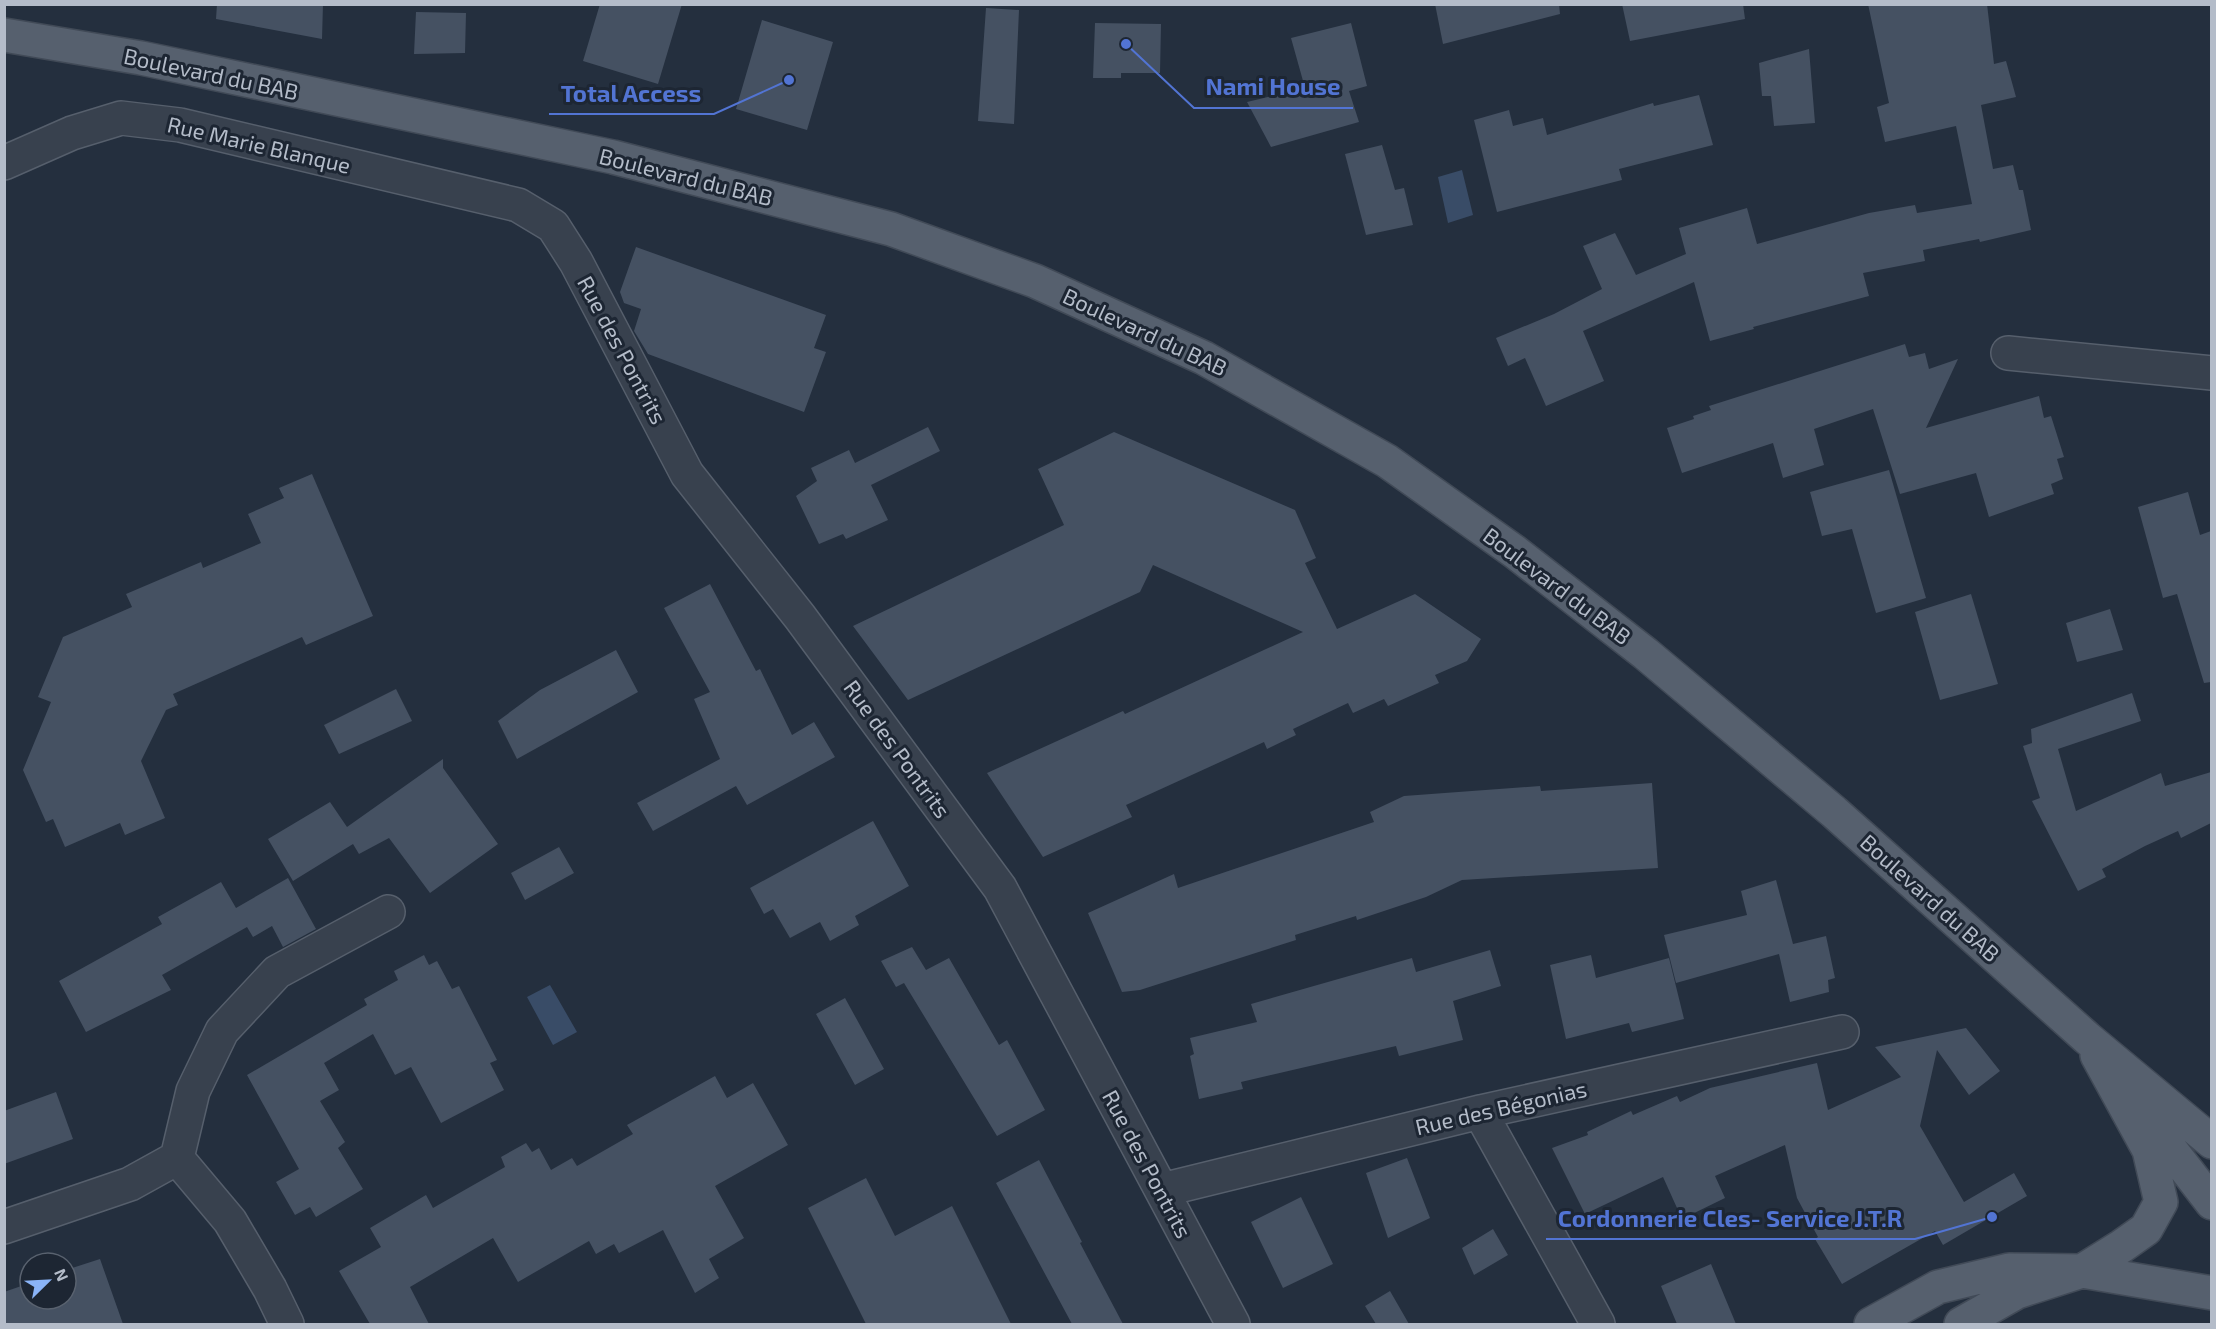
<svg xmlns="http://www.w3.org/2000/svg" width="2216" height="1329" viewBox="0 0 2216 1329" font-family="'Exo 2',sans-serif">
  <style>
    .water { fill: #394c67 }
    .building { fill: #455162 }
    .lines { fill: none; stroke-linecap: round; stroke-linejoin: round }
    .minor-casing { stroke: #565f6c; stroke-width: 36 }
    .primary-casing { stroke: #414a57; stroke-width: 36 }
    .minor { stroke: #38414e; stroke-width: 33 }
    .primary { stroke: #56606e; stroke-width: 33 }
    .labels { text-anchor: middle; stroke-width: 6; stroke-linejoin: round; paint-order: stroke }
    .street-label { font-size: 22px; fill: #b4bcc9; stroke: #1d2633 }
    .leader { fill: none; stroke: #5274d3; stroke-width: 2 }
    .callout-dot { fill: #5274d3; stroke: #1d2633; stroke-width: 2 }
    .callout-label { font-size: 24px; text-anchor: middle; font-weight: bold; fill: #5274d3; stroke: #1d2633; stroke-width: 6; stroke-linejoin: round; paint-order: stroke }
  </style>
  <rect width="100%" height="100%" fill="#242f3e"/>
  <!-- water -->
  <path class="water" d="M 1462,170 L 1473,215 L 1448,223 L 1438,177 Z
    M 550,985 L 577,1032 L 553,1045 L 527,997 Z"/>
  <!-- building -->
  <path class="building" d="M 217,4 L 323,4 L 322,39 L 216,19 Z
    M 600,4 L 682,4 L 658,84 L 583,61 Z
    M 1435,4 L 1559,4 L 1560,14 L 1443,44 Z
    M 1622,4 L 1743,4 L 1745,19 L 1630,41 Z
    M 1868,4 L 1987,4 L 1994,64 L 2006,61 L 2016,97 L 1981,105 L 1993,169 L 2013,165 L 2019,190 L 2023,190 L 2031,230 L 1980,242 L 1979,239 L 1923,250 L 1925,261 L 1863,273 L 1869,296 L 1753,327 L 1754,329 L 1710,341 L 1694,282 L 1583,331 L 1604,381 L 1546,406 L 1525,358 L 1508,366 L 1496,338 L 1554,314 L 1602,289 L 1583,246 L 1615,233 L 1636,275 L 1686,254 L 1679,228 L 1747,208 L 1757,244 L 1869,213 L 1915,205 L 1917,213 L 1972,204 L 1956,126 L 1885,142 L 1877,107 L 1889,103 Z
    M 986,8 L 1019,10 L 1014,124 L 978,121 Z
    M 416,12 L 466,13 L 465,53 L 414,54 Z
    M 762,20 L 833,42 L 807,130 L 736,109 Z
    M 1095,23 L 1161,24 L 1160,73 L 1121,73 L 1121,78 L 1093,78 Z
    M 1351,23 L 1367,86 L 1349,91 L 1359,122 L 1271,147 L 1247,102 L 1305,88 L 1291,38 Z
    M 1809,49 L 1815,123 L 1774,126 L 1771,96 L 1762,96 L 1759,63 Z
    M 1699,95 L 1713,145 L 1619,169 L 1622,180 L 1497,212 L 1474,120 L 1509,110 L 1513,126 L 1543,118 L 1547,135 L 1653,103 L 1654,106 Z
    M 1382,145 L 1395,190 L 1404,188 L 1413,225 L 1366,235 L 1345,154 Z
    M 636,247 L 826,315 L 814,348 L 826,352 L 804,412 L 648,354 L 634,331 L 641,309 L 624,303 L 620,292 Z
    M 1905,344 L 1909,357 L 1925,353 L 1929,369 L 1958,359 L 1926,428 L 2039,396 L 2044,418 L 2051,416 L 2064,457 L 2057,459 L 2063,479 L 2051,484 L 2054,494 L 1989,517 L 1976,473 L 1900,494 L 1873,409 L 1814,429 L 1824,465 L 1783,478 L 1773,443 L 1682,473 L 1667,428 L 1694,419 L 1693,416 L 1711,410 L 1709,406 Z
    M 928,427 L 940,451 L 871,485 L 888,520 L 846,539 L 843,534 L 819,544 L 796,496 L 817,481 L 811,468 L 849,450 L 855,463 Z
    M 1114,432 L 1295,510 L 1316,558 L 1305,563 L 1337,629 L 1415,594 L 1481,639 L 1467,661 L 1435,675 L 1439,683 L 1388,706 L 1384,699 L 1353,713 L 1348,703 L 1293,729 L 1296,735 L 1267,749 L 1264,742 L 1126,805 L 1132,817 L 1043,857 L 987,773 L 1123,711 L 1125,714 L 1303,632 L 1153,565 L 1140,592 L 908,700 L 853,626 L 1064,525 L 1038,469 Z
    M 1889,470 L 1926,598 L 1876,613 L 1852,529 L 1822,536 L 1810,492 Z
    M 312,474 L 373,616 L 306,645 L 302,637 L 173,694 L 178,705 L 166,710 L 141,761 L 165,818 L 125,835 L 120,823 L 65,847 L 53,819 L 46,822 L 23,770 L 51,702 L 38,697 L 63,637 L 132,607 L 126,594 L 201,562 L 203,568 L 261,543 L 248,514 L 284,498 L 279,488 Z
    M 2188,492 L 2200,535 L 2211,531 L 2211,682 L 2204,683 L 2177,594 L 2163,598 L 2138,507 Z
    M 710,584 L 756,671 L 760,669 L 792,735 L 814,722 L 835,757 L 747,805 L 736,786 L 653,831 L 637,803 L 720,759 L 694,699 L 710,692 L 664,608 Z
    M 1971,594 L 1998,684 L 1940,700 L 1915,612 Z
    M 2110,609 L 2123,650 L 2077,662 L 2066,623 Z
    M 616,650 L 638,692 L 517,759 L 498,721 L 540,690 Z
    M 396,689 L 412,721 L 339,754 L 324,725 Z
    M 2132,693 L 2141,721 L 2058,749 L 2076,811 L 2161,773 L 2165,786 L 2211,772 L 2211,823 L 2181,838 L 2178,831 L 2145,846 L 2102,869 L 2106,877 L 2078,891 L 2032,801 L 2040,798 L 2023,746 L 2032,743 L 2031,729 Z
    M 443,759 L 443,768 L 498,844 L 430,893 L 389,838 L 359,854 L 353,844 L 293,881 L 268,839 L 330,802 L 347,827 Z
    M 1652,783 L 1658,868 L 1462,880 L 1426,897 L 1357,920 L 1356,916 L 1295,935 L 1296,940 L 1140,990 L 1122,992 L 1088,913 L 1174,874 L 1178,888 L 1374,822 L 1370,812 L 1404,796 L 1540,786 L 1541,791 Z
    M 873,821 L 909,886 L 855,916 L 859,925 L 830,941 L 820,922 L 790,938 L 773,909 L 764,914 L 750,888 Z
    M 559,847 L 574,873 L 525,900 L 511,873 Z
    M 288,878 L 316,929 L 283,947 L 272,926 L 253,937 L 247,927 L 162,975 L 171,990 L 86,1032 L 59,981 L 162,924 L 158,917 L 221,882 L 236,908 Z
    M 1776,880 L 1793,944 L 1826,936 L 1835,978 L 1828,980 L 1829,992 L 1790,1002 L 1779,954 L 1676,983 L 1664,935 L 1747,915 L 1741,891 Z
    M 912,947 L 926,970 L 949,958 L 999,1045 L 1007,1040 L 1045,1110 L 997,1136 L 904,983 L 896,987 L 881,961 Z
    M 1490,950 L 1501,986 L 1453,1001 L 1463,1040 L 1399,1056 L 1396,1046 L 1241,1082 L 1243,1089 L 1199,1099 L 1190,1056 L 1194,1054 L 1190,1038 L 1257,1022 L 1251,1004 L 1412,958 L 1416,972 Z
    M 424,955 L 429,965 L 437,961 L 452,989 L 459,986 L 497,1060 L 490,1063 L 504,1090 L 441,1123 L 411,1067 L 395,1075 L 373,1034 L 324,1063 L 339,1090 L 320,1101 L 345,1142 L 338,1148 L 363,1189 L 316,1217 L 310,1207 L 295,1215 L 276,1182 L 299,1169 L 247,1075 L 367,1005 L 364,999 L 398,980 L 394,971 Z
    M 1591,955 L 1596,978 L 1669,958 L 1684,1019 L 1632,1032 L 1629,1023 L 1566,1039 L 1550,965 Z
    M 845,998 L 884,1069 L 855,1085 L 816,1014 Z
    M 1966,1028 L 2000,1071 L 1969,1095 L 1937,1050 L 1920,1126 L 1964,1202 L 2014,1173 L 2027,1196 L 1943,1245 L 1935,1231 L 1842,1284 L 1815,1239 L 1818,1237 L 1797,1198 L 1785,1145 L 1715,1176 L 1725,1198 L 1682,1219 L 1663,1177 L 1585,1214 L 1552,1148 L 1588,1135 L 1587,1132 L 1631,1111 L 1633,1115 L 1677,1096 L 1680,1102 L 1710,1088 L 1817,1063 L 1828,1110 L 1901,1077 L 1875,1047 Z
    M 715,1076 L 727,1098 L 753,1083 L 788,1145 L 715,1186 L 744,1238 L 709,1259 L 719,1278 L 695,1293 L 663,1230 L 619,1253 L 614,1244 L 596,1254 L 589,1241 L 518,1282 L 493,1238 L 410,1287 L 429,1324 L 370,1324 L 339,1271 L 381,1247 L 370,1228 L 426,1195 L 433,1208 L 505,1167 L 501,1157 L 526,1143 L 532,1152 L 539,1148 L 551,1170 L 572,1158 L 577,1166 L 633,1134 L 627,1125 Z
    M 56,1092 L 73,1139 L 4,1164 L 4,1111 Z
    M 1407,1158 L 1430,1218 L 1388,1238 L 1366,1173 Z
    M 1039,1160 L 1082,1242 L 1080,1243 L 1123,1324 L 1072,1324 L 996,1183 Z
    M 866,1178 L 895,1236 L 952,1206 L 1011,1324 L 866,1324 L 808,1208 Z
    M 1301,1197 L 1333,1264 L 1283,1288 L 1251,1222 Z
    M 1493,1229 L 1508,1255 L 1474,1275 L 1462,1248 Z
    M 100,1259 L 123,1324 L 4,1324 L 4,1292 L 30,1283 L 30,1299 L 66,1299 L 66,1270 Z
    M 1711,1264 L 1736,1324 L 1677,1324 L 1661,1286 Z
    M 1390,1291 L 1409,1324 L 1376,1324 L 1365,1306 Z"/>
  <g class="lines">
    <defs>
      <path id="minor" d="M 4,163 L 72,133 L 121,118 L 180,125 L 518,205 L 553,226 L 576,262 L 687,474 L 800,617 L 1000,888 L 1233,1324
        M 2008,353 L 2212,373
        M 1480,1112 L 1598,1324
        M 177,1158 L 230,1221 L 270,1289 L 287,1324
        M 1162,1190 L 1480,1112 L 1842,1032
        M 4,1227 L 130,1184 L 177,1158 L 193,1091 L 222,1031 L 277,972 L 388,912"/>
      <path id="primary" d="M 4,35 L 141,58 L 613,157 L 891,229 L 1035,281 L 1204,358 L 1387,461 L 1515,552 L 1646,654 L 1834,812 L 2087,1038 L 2212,1142
        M 2147,1119 L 2212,1203
        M 1871,1324 L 1938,1287 L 2009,1270 L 2082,1271 L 2212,1293
        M 1961,1324 L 2017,1292 L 2082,1271 L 2122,1246 L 2146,1229 L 2161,1202 L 2149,1150 L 2097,1055"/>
    </defs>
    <!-- minor casing -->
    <use href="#minor" class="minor-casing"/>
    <!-- primary casing -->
    <use href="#primary" class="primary-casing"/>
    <!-- minor -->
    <use href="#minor" class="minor"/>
    <!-- primary -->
    <use href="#primary" class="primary"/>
  </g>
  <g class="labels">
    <!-- street labels -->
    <g class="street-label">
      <text transform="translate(211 74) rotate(12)" y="8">Boulevard du BAB</text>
      <text transform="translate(259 145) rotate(13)" y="8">Rue Marie Blanque</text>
      <text transform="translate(686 177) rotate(14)" y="8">Boulevard du BAB</text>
      <text transform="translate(1145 332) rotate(25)" y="8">Boulevard du BAB</text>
      <text transform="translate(622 350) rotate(62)" y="8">Rue des Pontrits</text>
      <text transform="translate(1557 586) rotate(37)" y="8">Boulevard du BAB</text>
      <text transform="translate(897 749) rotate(54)" y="8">Rue des Pontrits</text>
      <text transform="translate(1930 898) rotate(42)" y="8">Boulevard du BAB</text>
      <text transform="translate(1501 1108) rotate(-13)" y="8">Rue des Bégonias</text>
      <text transform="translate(1147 1164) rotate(62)" y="8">Rue des Pontrits</text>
    </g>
  </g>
  <!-- callouts -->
  <path class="leader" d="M1126 44L1194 108H1353M789 80L714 114H549M1992 1217L1915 1239H1546"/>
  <g class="callout-dot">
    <circle cx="1126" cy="44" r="6"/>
    <circle cx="789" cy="80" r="6"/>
    <circle cx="1992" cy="1217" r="6"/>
  </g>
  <g class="callout-label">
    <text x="1273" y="95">Nami House</text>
    <text x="631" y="102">Total Access</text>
    <text x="1730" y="1227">Cordonnerie Cles- Service J.T.R</text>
  </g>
  <!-- border -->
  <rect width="2216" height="1329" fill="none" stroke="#b4bcc9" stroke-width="12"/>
  <!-- north arrow -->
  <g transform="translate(48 1281) rotate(66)"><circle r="28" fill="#1d2633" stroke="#59626f" stroke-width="1.5"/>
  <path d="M0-4.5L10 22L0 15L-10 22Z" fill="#8ab4f8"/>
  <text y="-9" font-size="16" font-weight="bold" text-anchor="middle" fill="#b4bcc9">N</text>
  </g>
</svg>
